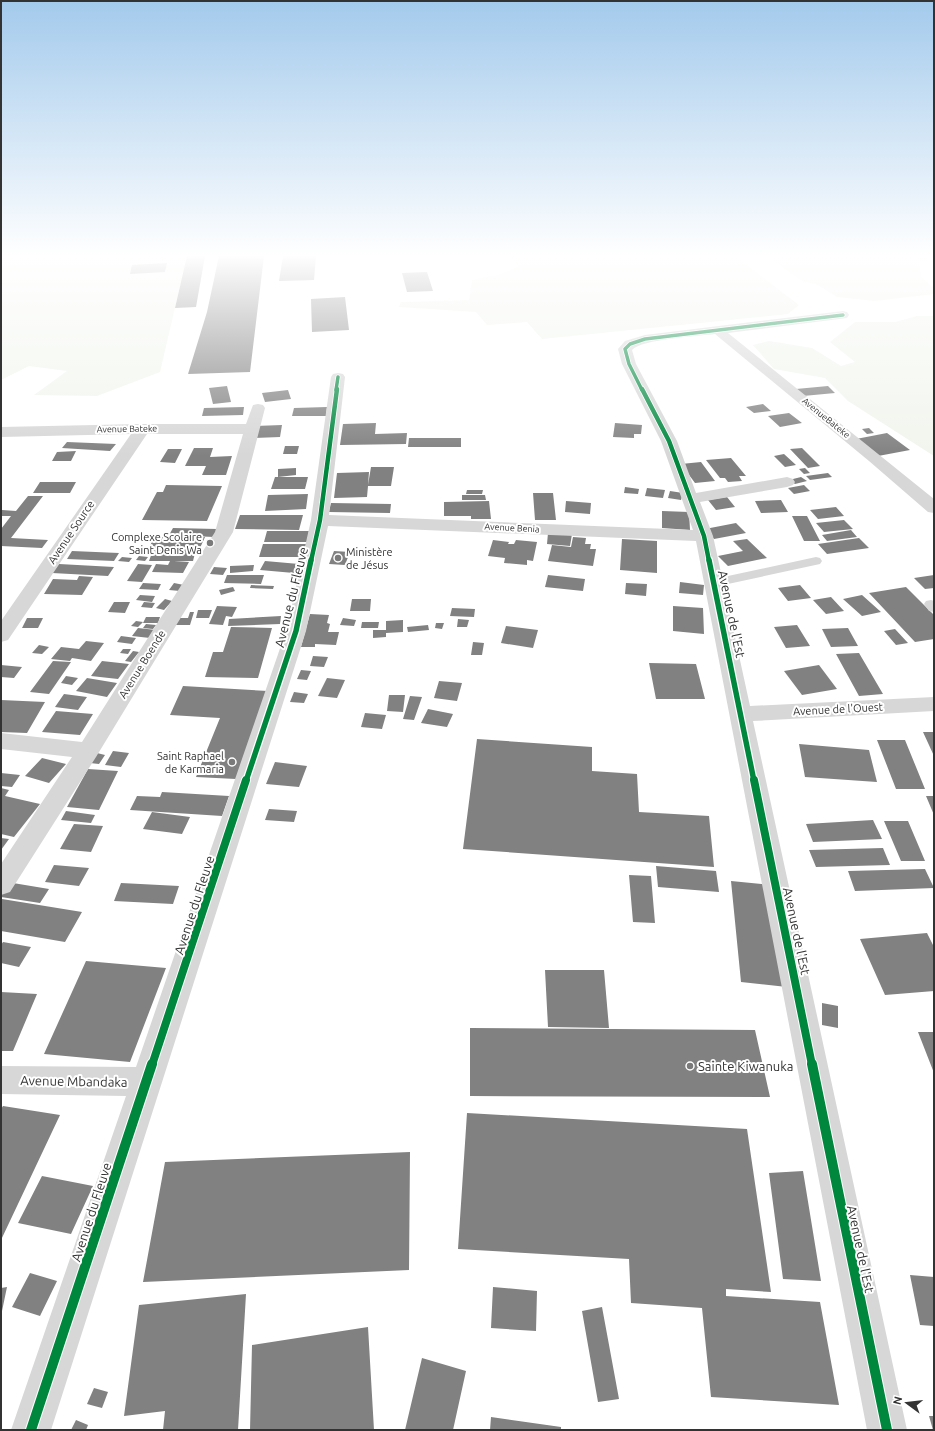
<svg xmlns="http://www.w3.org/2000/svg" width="935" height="1431" viewBox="0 0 935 1431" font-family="Ubuntu,sans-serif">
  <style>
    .green { fill: #f1f5ed }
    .building { fill: #818181 }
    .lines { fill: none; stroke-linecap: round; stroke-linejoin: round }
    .lane { fill: #d7d7d7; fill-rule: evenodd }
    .street { fill: #d7d7d7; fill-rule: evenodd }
    .cycleway-far4-casing { stroke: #fff; stroke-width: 5 }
    .cycleway-far3-casing { stroke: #fff; stroke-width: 6 }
    .cycleway-far2-casing { stroke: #fff; stroke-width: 8 }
    .cycleway-far1-casing { stroke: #fff; stroke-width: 10 }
    .cycleway-casing { stroke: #fff; stroke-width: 12 }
    .cycleway-far4 { stroke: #00873e; stroke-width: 3.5 }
    .cycleway-far3 { stroke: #00873e; stroke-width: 4.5 }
    .cycleway-far2 { stroke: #00873e; stroke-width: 5.5 }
    .cycleway-far1 { stroke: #00873e; stroke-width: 8 }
    .cycleway { stroke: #00873e; stroke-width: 10 }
    .poi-dot { fill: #7a7a7a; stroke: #fff; stroke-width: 1.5 }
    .labels { text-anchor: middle; stroke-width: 4; stroke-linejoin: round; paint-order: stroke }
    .far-street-label { font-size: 9px; fill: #333; stroke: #fff }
    .street-label { font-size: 11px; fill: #333; stroke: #fff }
    .poi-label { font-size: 11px; fill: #333; stroke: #fff; text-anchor: end }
    .near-street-label { font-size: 13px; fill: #333; stroke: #fff }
    .near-poi-label { font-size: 13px; fill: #333; stroke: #fff; text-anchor: start }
  </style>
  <rect width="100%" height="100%" fill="#fff"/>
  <!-- green -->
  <path class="green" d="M 1,256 L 187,256 L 160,372 L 97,396 L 34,395 L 67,371 L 29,366 L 1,380 Z
    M 509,256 L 735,256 L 799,305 L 788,314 L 542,339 L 527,322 L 487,325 L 476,312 L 399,307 L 401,302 L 469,300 L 472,280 L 501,274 L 519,266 Z
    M 767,256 L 934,256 L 934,260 L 919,262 L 921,277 L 934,288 L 934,294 L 875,301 L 837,297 L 816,284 L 802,281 Z
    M 917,316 L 934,316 L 934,456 L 848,401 L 825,378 L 774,369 L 753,345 L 769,341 L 812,348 L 841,366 L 855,362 L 830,342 L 855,322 L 895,322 Z"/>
  <!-- building -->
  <path class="building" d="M 187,256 L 205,256 L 196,307 L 175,308 Z
    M 219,256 L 264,256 L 250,372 L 188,374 L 207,312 Z
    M 283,256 L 316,256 L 314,280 L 279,281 Z
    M 167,263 L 165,272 L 130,274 L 132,265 Z
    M 427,272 L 433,291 L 407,292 L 402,273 Z
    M 345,297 L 349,330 L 312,332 L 311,299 Z
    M 227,386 L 231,402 L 213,404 L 209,388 Z
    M 828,386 L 835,393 L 803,396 L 796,389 Z
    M 288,390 L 291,399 L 265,402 L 262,393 Z
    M 763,404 L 771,411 L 754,413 L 746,407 Z
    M 244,407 L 243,415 L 202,416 L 204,408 Z
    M 327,407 L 326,416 L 292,416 L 294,408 Z
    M 789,413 L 802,423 L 780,427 L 768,416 Z
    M 376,423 L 375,434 L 407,433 L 406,444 L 340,445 L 343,424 Z
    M 615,423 L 642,425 L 641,434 L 634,434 L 634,438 L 613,437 Z
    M 282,425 L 280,437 L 253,438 L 255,426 Z
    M 869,428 L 874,433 L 867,434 L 862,429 Z
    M 887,433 L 910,450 L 878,456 L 856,439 Z
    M 409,438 L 461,438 L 461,447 L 408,447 Z
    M 67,442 L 116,444 L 110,451 L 62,448 Z
    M 285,446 L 299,446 L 297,454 L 283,454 Z
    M 194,448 L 213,448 L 210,457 L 232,456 L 226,475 L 202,475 L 206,466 L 185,466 Z
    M 802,448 L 820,466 L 808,468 L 790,449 Z
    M 168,449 L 182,449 L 175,463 L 160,462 Z
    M 76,451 L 71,461 L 52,461 L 57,452 Z
    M 784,454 L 796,465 L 785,467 L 774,456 Z
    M 731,458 L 746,476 L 739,476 L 742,481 L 728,482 L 725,478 L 720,478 L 706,460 Z
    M 701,462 L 715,481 L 695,483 L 681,464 Z
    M 371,467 L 394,467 L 391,486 L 368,486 L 367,497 L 334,498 L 337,473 L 369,472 L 368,485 Z
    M 296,468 L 296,475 L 278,477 L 278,469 Z
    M 805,468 L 810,473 L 804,474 L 799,469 Z
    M 828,473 L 832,477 L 810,480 L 806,476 Z
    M 275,477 L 308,477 L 305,489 L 271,489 Z
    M 801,477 L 807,481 L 795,484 L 789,480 Z
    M 40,482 L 76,482 L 70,493 L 33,493 Z
    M 166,485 L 222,486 L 207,521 L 142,520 L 157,492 L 163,492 Z
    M 804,485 L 810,491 L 794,494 L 788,488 Z
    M 625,487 L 639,489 L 638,494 L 624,493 Z
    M 647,488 L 665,490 L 663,498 L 645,496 Z
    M 467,490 L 483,490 L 482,494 L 466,494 Z
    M 670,491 L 683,493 L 681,500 L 668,498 Z
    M 533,493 L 553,493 L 556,520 L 535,520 Z
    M 308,494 L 306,509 L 265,511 L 268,495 Z
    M 462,495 L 485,495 L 486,500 L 462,500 Z
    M 28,496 L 43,496 L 11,538 L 48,540 L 42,548 L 1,546 L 1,529 L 11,516 L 1,516 L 1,512 L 2,510 L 16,511 Z
    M 727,497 L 735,507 L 716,510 L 708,500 Z
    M 781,500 L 788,512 L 761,513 L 755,501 Z
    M 489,501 L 491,519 L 471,519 L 471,516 L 444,516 L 444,502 Z
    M 566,501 L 591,503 L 590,514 L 565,512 Z
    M 331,503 L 391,504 L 390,513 L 329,512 Z
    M 836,507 L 844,516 L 818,519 L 810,510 Z
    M 662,511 L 689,512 L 690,530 L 662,528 Z
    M 240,515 L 303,515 L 299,530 L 235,529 Z
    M 792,516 L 807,516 L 820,541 L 804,541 Z
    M 844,520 L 853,529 L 824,532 L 816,523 Z
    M 736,523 L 746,533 L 714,539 L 705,529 Z
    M 173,528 L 217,529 L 214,537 L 169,535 Z
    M 851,530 L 857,537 L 827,541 L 822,535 Z
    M 267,531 L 309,531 L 307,542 L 264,542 Z
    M 548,533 L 572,534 L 570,546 L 547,544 Z
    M 154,537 L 205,537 L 200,548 L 149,548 Z
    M 573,537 L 586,538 L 585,544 L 591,544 L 590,549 L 596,549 L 593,566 L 548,561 L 552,545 L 571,547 Z
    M 859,538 L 869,548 L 827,554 L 818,544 Z
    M 622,539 L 657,541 L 657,573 L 620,570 Z
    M 747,539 L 767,558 L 728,566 L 718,556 L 743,551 L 733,541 Z
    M 493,540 L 509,542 L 508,544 L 514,544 L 516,540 L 537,542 L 533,561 L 527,560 L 527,565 L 504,563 L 505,558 L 488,556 Z
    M 263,544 L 309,544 L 306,557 L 259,557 Z
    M 196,549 L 193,561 L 174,561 L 189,562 L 183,573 L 152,572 L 156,564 L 168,565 L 170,561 L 149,561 L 153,550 Z
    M 72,551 L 119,553 L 114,561 L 67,559 Z
    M 334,551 L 350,552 L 345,565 L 329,564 Z
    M 139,556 L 148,557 L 145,561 L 136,560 Z
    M 122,557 L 132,558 L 129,562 L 118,561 Z
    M 265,561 L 299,564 L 294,573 L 260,570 Z
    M 59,564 L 114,567 L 108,576 L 52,573 Z
    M 138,564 L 152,565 L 142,582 L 127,581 Z
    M 254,565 L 253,571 L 230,573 L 230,566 Z
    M 214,567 L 227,568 L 223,575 L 210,574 Z
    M 227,575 L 264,575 L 261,584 L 224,583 Z
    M 548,575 L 585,579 L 583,591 L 545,587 Z
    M 934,575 L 934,588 L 925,589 L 914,578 Z
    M 79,576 L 93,577 L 82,595 L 44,594 L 53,579 L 77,580 Z
    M 680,582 L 704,585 L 703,595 L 679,593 Z
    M 143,583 L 161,584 L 158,590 L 139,589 Z
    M 174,583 L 184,585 L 180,591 L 169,590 Z
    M 626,583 L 647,584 L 646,596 L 625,594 Z
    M 251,585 L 274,586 L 273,589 L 250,588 Z
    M 800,585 L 811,598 L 788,601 L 778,588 Z
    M 233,587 L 235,591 L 221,595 L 219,590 Z
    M 906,587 L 934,615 L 934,639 L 915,642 L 869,593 Z
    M 140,595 L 155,596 L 152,602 L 136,600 Z
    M 862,595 L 881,612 L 862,616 L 843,599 Z
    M 831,597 L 844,611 L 826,614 L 813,600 Z
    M 165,599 L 172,601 L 164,610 L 156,608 Z
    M 352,599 L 371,599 L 370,611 L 350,611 Z
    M 114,602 L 130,602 L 125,613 L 108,612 Z
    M 144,602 L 155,603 L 152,608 L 141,607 Z
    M 217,606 L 237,607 L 232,617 L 226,616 L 223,625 L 209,624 Z
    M 673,606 L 703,608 L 704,634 L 673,631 Z
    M 452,608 L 475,609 L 474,617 L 450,616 Z
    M 198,610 L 212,610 L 209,618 L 196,618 Z
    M 190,612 L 194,612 L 190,625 L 175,625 L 177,618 L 188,618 Z
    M 310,614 L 329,615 L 327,623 L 330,624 L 328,632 L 339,632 L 336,645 L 315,644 L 315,647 L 301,647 Z
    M 281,616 L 280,624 L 228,626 L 229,619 Z
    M 146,617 L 160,617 L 158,623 L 143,623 Z
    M 27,618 L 43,618 L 38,628 L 22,628 Z
    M 343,618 L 356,620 L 354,626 L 340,625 Z
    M 458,619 L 469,620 L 467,627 L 457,627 Z
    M 403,620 L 403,632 L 386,633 L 386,637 L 373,638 L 373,630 L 386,630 L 386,621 Z
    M 136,621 L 143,622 L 138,627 L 131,626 Z
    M 362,622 L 379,622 L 378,628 L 361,628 Z
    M 436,623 L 444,623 L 442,629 L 435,628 Z
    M 146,624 L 156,625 L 153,629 L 143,628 Z
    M 428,625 L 429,630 L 408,632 L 407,627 Z
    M 797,625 L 810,646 L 786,648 L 774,627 Z
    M 506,626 L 538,630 L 533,648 L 501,643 Z
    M 231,627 L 272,628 L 258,678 L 205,677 L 213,652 L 223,652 Z
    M 138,628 L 156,630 L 150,638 L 132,636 Z
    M 848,628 L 858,646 L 831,647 L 822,629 Z
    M 895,629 L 908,643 L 896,645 L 884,631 Z
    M 121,636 L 136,638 L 132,644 L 117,642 Z
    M 86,641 L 104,643 L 91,661 L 72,658 L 70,661 L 51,659 L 61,647 L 79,649 Z
    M 473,642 L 484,643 L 482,655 L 471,655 Z
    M 39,645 L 49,647 L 42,654 L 32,653 Z
    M 123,649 L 131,649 L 128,654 L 120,653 Z
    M 133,651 L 139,652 L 131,662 L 125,661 Z
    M 859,653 L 883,694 L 859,696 L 836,654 Z
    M 313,656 L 328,657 L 324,667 L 310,666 Z
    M 53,661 L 71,662 L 49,694 L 30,692 Z
    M 102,661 L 129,664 L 118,679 L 91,676 Z
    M 649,663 L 696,664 L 705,699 L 656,699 Z
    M 1,665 L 22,667 L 14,678 L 1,677 Z
    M 819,665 L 837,689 L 802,695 L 784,671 Z
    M 301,670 L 311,671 L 307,680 L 297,679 Z
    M 66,676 L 78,678 L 72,685 L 61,683 Z
    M 87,678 L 117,683 L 107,697 L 76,691 Z
    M 327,678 L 345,680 L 337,698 L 318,696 Z
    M 439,681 L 462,683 L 457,701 L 434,698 Z
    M 183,686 L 268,691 L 236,779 L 196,777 L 220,718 L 170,715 Z
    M 294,692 L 308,694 L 304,703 L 290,702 Z
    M 64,694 L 87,697 L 78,710 L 55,707 Z
    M 389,695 L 405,695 L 403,712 L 387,711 Z
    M 410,696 L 422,697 L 414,720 L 403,719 Z
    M 1,700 L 45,702 L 27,733 L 1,732 Z
    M 428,709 L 453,714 L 447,727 L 421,723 Z
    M 56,711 L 93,714 L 80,735 L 42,732 Z
    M 365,713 L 386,715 L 382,729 L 361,727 Z
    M 923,732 L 934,732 L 934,756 Z
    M 477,739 L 592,747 L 592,771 L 637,774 L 639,812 L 709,816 L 714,867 L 463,849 Z
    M 877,740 L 905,740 L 925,789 L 896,789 Z
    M 799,744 L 869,750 L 877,782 L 805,777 Z
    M 113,751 L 129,753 L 121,767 L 105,765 Z
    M 97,753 L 105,755 L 99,764 L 90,763 Z
    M 42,758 L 66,764 L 49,783 L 25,776 Z
    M 275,762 L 307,766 L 299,787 L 266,784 Z
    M 88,769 L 118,771 L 99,810 L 67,807 Z
    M 1,773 L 20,775 L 12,787 L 1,786 Z
    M 1,788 L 9,790 L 5,796 L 40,804 L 14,837 L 1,834 Z
    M 162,792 L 229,796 L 222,816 L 130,810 L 137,796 L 160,797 Z
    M 926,796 L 934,796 L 934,815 Z
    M 269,809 L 297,811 L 294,822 L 265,820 Z
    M 66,811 L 95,815 L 91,823 L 61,820 Z
    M 152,812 L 190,817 L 182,834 L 143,829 Z
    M 873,820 L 882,839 L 813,842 L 806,824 Z
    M 884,821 L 908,821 L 925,861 L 901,861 Z
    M 74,824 L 103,826 L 91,852 L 60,849 Z
    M 1,838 L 9,839 L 1,850 Z
    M 883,848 L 890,865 L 816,867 L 809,850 Z
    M 54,865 L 89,868 L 79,886 L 45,882 Z
    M 656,866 L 716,871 L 719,892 L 658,887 Z
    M 925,869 L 934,888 L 855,891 L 848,871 Z
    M 629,875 L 651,876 L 655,923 L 633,922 Z
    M 731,881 L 773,885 L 787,987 L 741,982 Z
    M 7,882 L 49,889 L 40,903 L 1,897 L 1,891 Z
    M 121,883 L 179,886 L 173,904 L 114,901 Z
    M 2,899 L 82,912 L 65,942 L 1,931 L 1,902 Z
    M 927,933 L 934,947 L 934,991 L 885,995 L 860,939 Z
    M 3,942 L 31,947 L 19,967 L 1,963 L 1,945 Z
    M 86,961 L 166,968 L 130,1062 L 44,1054 Z
    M 545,970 L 604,970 L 609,1028 L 548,1027 Z
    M 1,992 L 37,994 L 13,1051 L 1,1051 Z
    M 822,1003 L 838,1006 L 838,1028 L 822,1025 Z
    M 470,1028 L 755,1030 L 770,1097 L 470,1096 Z
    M 918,1032 L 934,1032 L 934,1073 Z
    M 3,1106 L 60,1115 L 1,1240 L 1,1109 Z
    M 467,1113 L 747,1129 L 771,1292 L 726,1289 L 726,1296 L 820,1302 L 839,1405 L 711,1397 L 702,1308 L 631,1303 L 629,1259 L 458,1249 Z
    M 410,1152 L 409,1270 L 143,1282 L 165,1162 Z
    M 803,1171 L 821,1281 L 783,1279 L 769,1173 Z
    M 42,1176 L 93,1186 L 71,1234 L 18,1223 Z
    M 30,1273 L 57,1281 L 40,1316 L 12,1307 Z
    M 910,1275 L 934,1277 L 934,1326 L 920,1325 Z
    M 7,1287 L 2,1311 L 1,1311 L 1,1288 Z
    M 493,1287 L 537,1291 L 536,1331 L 491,1328 Z
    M 246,1294 L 238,1430 L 163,1430 L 165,1411 L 124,1416 L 139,1305 Z
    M 602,1307 L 619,1399 L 598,1402 L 582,1311 Z
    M 368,1327 L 374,1430 L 250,1430 L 252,1345 Z
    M 422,1358 L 466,1371 L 453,1430 L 405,1430 Z
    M 94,1388 L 108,1392 L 102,1408 L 87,1404 Z
    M 929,1416 L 934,1416 L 934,1430 L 933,1430 Z
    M 491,1417 L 561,1427 L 561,1430 L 490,1430 Z
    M 76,1420 L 88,1425 L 86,1430 L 71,1430 Z"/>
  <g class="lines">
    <!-- lane -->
    <path class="lane" d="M 816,557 L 820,558 L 822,561 L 820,564 L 714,587 L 709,586 L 708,583 L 709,580 L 714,579 Z
      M 931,600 L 934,601 L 934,612 L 929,611 L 924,604 L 926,601 Z"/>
    <!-- street -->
    <path class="street" d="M 843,311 L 847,312 L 849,315 L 847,318 L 728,333 L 934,499 L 934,513 L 928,512 L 869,461 L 715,334 C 698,336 642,339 632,350 L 636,364 L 677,441 L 696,493 L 787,477 L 793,479 L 795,482 L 793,485 L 787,487 L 700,502 L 713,536 L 750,706 L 934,697 L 934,711 L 753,721 L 907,1430 L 867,1430 L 696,541 L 328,526 L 306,631 L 51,1430 L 11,1430 L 126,1096 L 1,1094 L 1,1066 L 136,1067 L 286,631 L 311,520 L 331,377 L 333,374 L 338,373 L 343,374 L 345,377 L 329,515 L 693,530 L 661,441 L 622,364 L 618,349 L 625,341 L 645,335 Z
      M 258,404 L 263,405 L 265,408 L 233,532 L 96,757 L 10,892 L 1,895 L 1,864 L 72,757 L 1,749 L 1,733 L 82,742 L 215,532 L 243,434 L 147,434 L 8,640 L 1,642 L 1,621 L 131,434 L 1,437 L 1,427 L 142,424 L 246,424 L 253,405 Z"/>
    <defs>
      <path id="cycleway-far4" d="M 336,390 L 338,377
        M 642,390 L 629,364 L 625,349 L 630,344 L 645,339 L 843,315"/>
      <path id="cycleway-far3" d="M 642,389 L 669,441 L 704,536 L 709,561
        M 311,561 L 320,520 L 337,389"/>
      <path id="cycleway-far2" d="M 709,560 L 754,781
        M 246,781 L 296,631 L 311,560"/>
      <path id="cycleway-far1" d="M 754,780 L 812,1065
        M 152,1065 L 246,780"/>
      <path id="cycleway" d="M 812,1064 L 887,1430
        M 31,1430 L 152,1064"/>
    </defs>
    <!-- cycleway-far4 casing -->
    <use href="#cycleway-far4" class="cycleway-far4-casing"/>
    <!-- cycleway-far3 casing -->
    <use href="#cycleway-far3" class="cycleway-far3-casing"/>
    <!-- cycleway-far2 casing -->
    <use href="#cycleway-far2" class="cycleway-far2-casing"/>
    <!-- cycleway-far1 casing -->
    <use href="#cycleway-far1" class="cycleway-far1-casing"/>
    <!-- cycleway casing -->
    <use href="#cycleway" class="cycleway-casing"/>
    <!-- cycleway-far4 -->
    <use href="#cycleway-far4" class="cycleway-far4"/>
    <!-- cycleway-far3 -->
    <use href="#cycleway-far3" class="cycleway-far3"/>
    <!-- cycleway-far2 -->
    <use href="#cycleway-far2" class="cycleway-far2"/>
    <!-- cycleway-far1 -->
    <use href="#cycleway-far1" class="cycleway-far1"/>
    <!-- cycleway -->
    <use href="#cycleway" class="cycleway"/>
  </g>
  <!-- sky -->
  <linearGradient id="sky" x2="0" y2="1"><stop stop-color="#a3caec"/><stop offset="0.56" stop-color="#fff"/><stop offset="1" stop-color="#fff" stop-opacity="0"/></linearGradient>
  <rect width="935" height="456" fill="url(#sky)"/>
  <!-- markers -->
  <g class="poi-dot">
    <circle cx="210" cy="543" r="4"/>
    <circle cx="338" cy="558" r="4"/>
    <circle cx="232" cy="762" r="4"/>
    <circle cx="690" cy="1066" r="4"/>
  </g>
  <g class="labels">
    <!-- far-street labels -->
    <g class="far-street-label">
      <text transform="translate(826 418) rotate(39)" y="3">AvenueBateke</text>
      <text transform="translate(127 429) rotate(-1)" y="3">Avenue Bateke</text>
      <text transform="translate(512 528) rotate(3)" y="3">Avenue Benia</text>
    </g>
    <!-- street labels -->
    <g class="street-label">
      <text transform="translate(71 532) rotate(-56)" y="4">Avenue Source</text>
      <text transform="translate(142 664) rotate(-58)" y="4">Avenue Boende</text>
      <text transform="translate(838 709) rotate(-3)" y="4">Avenue de l'Ouest</text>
    </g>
    <!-- poi labels -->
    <g class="poi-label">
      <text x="202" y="541">Complexe Scolaire<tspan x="202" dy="13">Saint Denis Wa</tspan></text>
      <text x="346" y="556" text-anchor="start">Ministère<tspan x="346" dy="13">de Jésus</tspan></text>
      <text x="224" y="760">Saint Raphael<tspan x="224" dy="13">de Karmaria</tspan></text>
    </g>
    <!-- near-street labels -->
    <g class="near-street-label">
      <text transform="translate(291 597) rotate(-76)" y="5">Avenue du Fleuve</text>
      <text transform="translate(732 614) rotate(78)" y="5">Avenue de l'Est</text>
      <text transform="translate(194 905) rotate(-72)" y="5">Avenue du Fleuve</text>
      <text transform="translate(797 931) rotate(78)" y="5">Avenue de l'Est</text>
      <text transform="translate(74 1081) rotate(1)" y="5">Avenue Mbandaka</text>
      <text transform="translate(91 1212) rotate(-72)" y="5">Avenue du Fleuve</text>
      <text transform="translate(861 1249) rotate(78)" y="5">Avenue de l'Est</text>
    </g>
    <!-- near-poi labels -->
    <g class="near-poi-label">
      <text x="698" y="1071">Sainte Kiwanuka</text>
    </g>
  </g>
  <!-- border -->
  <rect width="935" height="1431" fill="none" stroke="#333333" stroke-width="4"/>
  <!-- north arrow -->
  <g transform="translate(907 1403) rotate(285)" stroke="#ffffff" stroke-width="3" paint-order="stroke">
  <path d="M0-3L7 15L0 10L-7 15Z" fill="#333333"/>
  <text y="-6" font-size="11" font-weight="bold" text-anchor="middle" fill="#333333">N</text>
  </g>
</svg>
